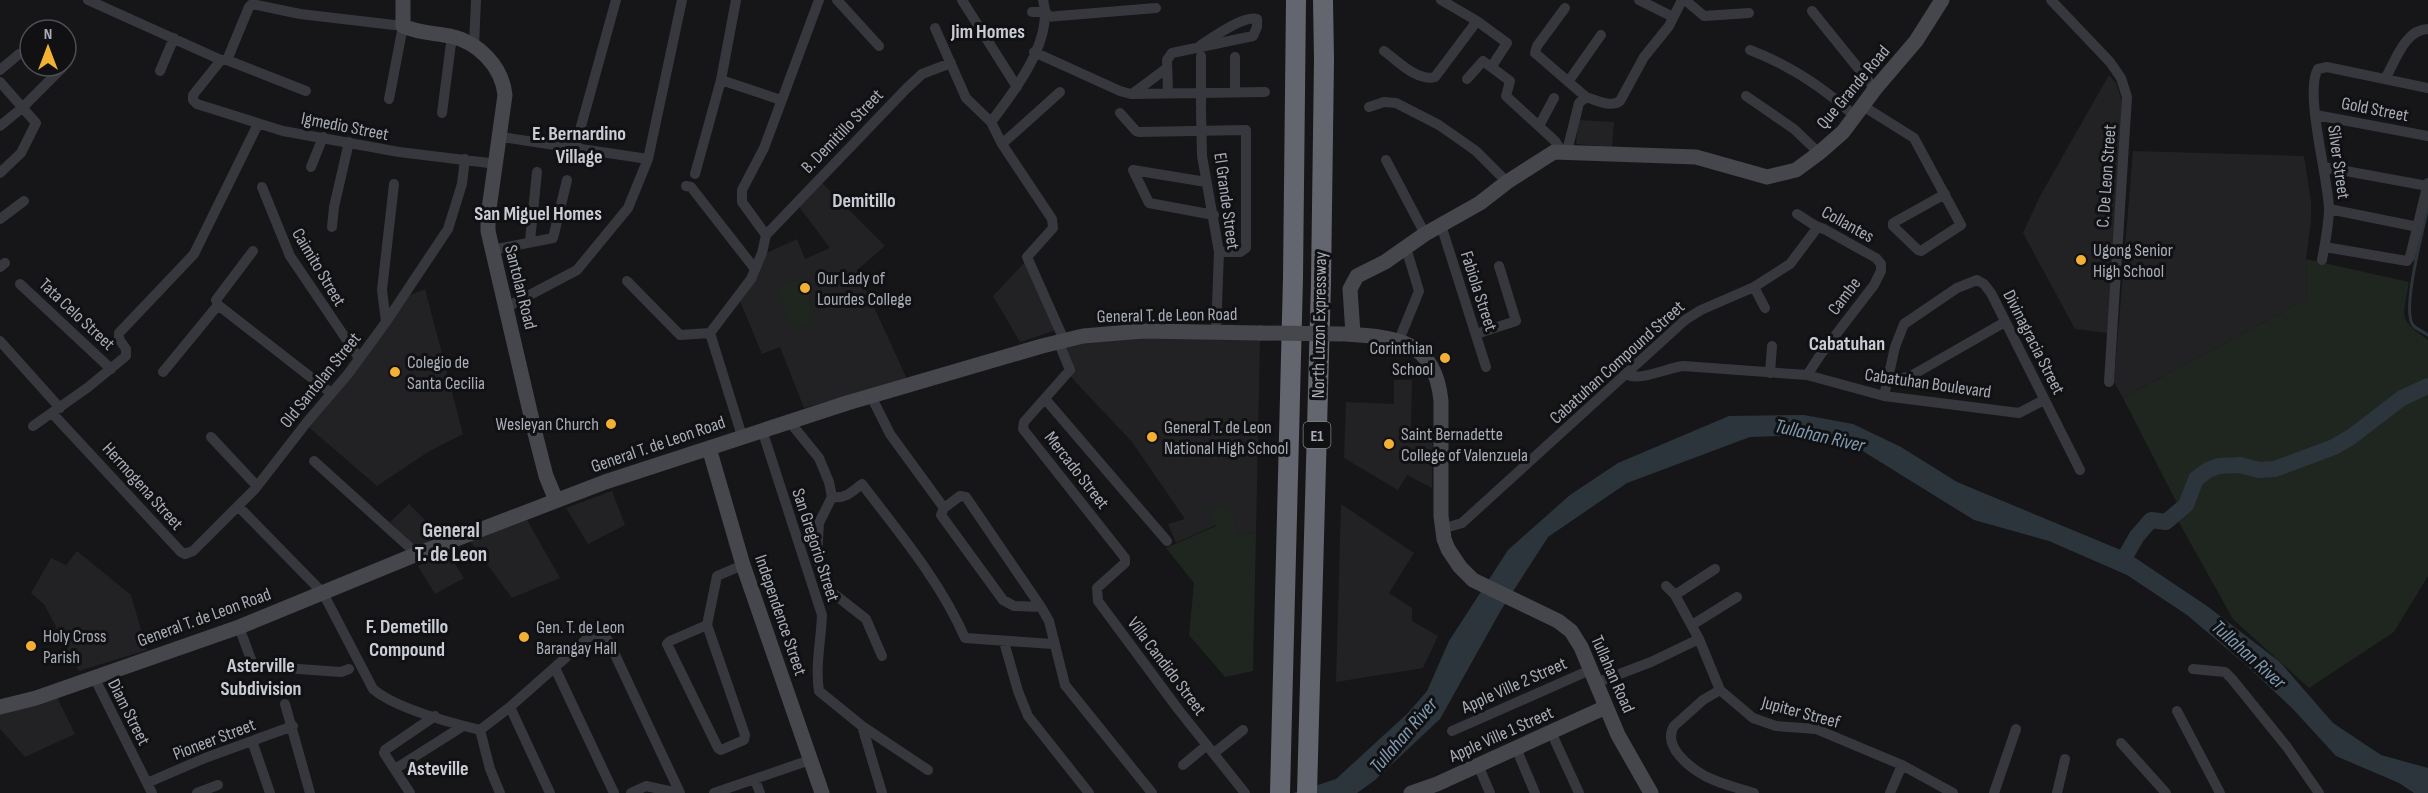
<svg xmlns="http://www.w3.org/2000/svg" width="2428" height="793" viewBox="0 0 2428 793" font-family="'Sofia Sans Condensed',sans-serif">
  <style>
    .built { fill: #222225 }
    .green { fill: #1e261f }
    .water { fill: #2c353c }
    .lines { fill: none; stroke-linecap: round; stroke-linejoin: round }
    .stream { stroke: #2c353c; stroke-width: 3 }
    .river { stroke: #2c353c; stroke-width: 16 }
    .street { stroke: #37383d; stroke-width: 10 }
    .secondary { stroke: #45474d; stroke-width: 15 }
    .highway { stroke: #63666e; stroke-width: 20 }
    .secondary-bridge { stroke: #45474d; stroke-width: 15 }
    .poi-dot { fill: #f2b134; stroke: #111113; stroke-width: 2 }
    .labels { text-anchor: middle; stroke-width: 6; stroke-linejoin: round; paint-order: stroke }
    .shield { fill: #111113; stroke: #7b7e86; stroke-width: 1.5 }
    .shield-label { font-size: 16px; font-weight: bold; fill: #a8adb8 }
    .street-label { font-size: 18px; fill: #a8adb8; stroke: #111113 }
    .poi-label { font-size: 18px; fill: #a8adb8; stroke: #111113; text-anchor: start }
    .neighbourhood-label { font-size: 20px; font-weight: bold; fill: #c9ccd4; stroke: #111113 }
    .water-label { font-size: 20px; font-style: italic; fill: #7f9bb3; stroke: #111113 }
    .quarter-label { font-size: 21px; font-weight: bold; fill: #c9ccd4; stroke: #111113 }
  </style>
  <rect width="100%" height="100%" fill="#161618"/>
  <!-- built -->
  <path class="built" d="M 2109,75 L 2116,83 L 2122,101 L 2108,333 L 2075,329 L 2023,233 L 2040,196 Z
    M 1578,120 L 1614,122 L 1612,147 L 1576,144 Z
    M 2133,151 L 2304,156 L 2311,201 L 2311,221 L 2306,259 L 2307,299 L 2123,398 L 2114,382 Z
    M 819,180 L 885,246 L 857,270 L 907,379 L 804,408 L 780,347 L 762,354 L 738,296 L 762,255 L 797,239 L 805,259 L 830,248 L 797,204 Z
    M 1026,261 L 1057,330 L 1020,342 L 993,296 Z
    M 425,289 L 463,434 L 428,452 L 377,486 L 305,424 L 401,299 Z
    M 1135,337 L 1260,338 L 1256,533 L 1238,535 L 1208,505 L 1216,525 L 1176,543 L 1168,524 L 1185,519 L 1132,442 L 1070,376 L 1062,347 L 1099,340 Z
    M 1394,380 L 1412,380 L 1411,428 L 1433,430 L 1432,488 L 1407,475 L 1398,490 L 1344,458 L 1346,402 L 1394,404 Z
    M 612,491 L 625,525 L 588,544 L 566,508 Z
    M 409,504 L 425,520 L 440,537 L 414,547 L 390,522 Z
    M 1341,504 L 1414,553 L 1389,593 L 1412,608 L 1412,621 L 1438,636 L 1423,668 L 1336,682 Z
    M 527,520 L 560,578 L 512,598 L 470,541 Z
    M 77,551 L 131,595 L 147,650 L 79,671 L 44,604 L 31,593 L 51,558 L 66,565 Z
    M 449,554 L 464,578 L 435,594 L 418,566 Z
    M 55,693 L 75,734 L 25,757 L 0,729 L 0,714 Z"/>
  <!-- green -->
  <path class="green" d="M 2306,259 L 2409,282 C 2403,318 2397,318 2428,340 L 2428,381 L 2387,402 L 2359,429 L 2335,445 L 2262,468 L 2233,457 L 2204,466 L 2194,473 L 2178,505 L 2123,398 L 2307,299 Z
    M 800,279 L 817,320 L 793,329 L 776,288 Z
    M 2428,390 L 2428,576 L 2394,632 L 2309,688 L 2233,619 L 2177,519 L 2190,505 L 2196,485 L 2209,473 L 2233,468 L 2255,476 L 2274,474 L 2331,455 L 2398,403 Z
    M 1207,505 L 1231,510 L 1238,535 L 1256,533 L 1253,671 L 1225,677 L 1189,635 L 1194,583 L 1166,548 L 1216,526 Z"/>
  <!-- water -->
  <path class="water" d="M 1804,415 L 1853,424 L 1901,447 L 1957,482 L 2128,553 L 2207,606 L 2280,662 L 2333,723 L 2381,755 L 2428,768 L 2428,793 L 2414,793 L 2399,783 L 2336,756 L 2292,708 L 2245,664 L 2187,615 L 2127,575 L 2049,541 L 1974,520 L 1861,450 L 1783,436 L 1750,437 L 1627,483 L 1548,537 L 1501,610 L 1440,719 L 1375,780 L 1357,793 L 1293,793 L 1336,779 L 1408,713 L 1427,691 L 1449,641 L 1508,550 L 1570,495 L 1618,463 L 1729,416 Z"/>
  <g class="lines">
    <!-- stream -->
    <path class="stream" d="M 2428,206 C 2424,227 2401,310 2413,325 C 2416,329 2424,332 2428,335"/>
    <!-- river -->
    <path class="river" d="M 2122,562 L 2137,536 L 2151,520 L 2166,522 L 2186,505 L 2196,479 L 2208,470 L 2219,466 L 2240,465 L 2259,470 L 2275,469 L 2334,447 L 2351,437 L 2402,398 L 2428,386"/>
    <!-- street -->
    <path class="street" d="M 88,0 L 221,60 L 227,60 L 306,91
      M 837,0 L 879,46
      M 962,0 L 1017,87
      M 1441,0 L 1477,21 L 1507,43 L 1492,66
      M 1639,0 L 1673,17
      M 2051,0 L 2110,62 L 2121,78 L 2127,97 L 2109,382
      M 1565,8 L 1537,46 L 1535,53 L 1586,97
      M 1812,11 L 1875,89
      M 1032,12 L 1046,12
      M 1046,17 L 1156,8
      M 935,28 L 966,98 L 991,122 L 1002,144 L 1052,219 L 1053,228 L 1027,257 L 1064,340
      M 474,46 L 476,0
      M 1750,50 C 1790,65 1823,87 1855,116
      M 1384,51 C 1397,60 1417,82 1435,77 L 1477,21
      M 1034,52 L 1120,91 L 1131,94 L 1265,92
      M 1201,56 L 1201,107
      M 221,60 L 193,95 L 193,100 L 197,104 L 283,131 L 399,152 L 497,164
      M 227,60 L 249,7 L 252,4 L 300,14 L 403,26 L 389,99
      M 0,70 L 19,54
      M 160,71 L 174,38
      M 1467,79 L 1483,61 L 1510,81 L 1506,96 L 1555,141 L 1561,150
      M 2385,79 C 2395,62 2405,29 2428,29
      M 721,80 L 781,100
      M 0,82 L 36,123 L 21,153 L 0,173
      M 1568,82 L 1601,35
      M 1235,92 L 1235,57
      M 1168,93 L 1167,60 L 1172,53 L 1253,36 L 1257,27 L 1257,19 C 1244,15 1213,37 1201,45
      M 1132,94 L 1167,68
      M 1746,96 L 1794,129 L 1819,153
      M 1863,106 L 1914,138 L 1961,225 L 1921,251 L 1918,250 L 1893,226 L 1893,223 L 1945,194
      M 1369,107 L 1384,102 L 1396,103 L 1439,125 L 1476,151 L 1507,182
      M 1201,111 L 1202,156 L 1219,252 L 1216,332
      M 442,113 L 452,36
      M 1120,113 L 1136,131 L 1139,132 L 1246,130 L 1246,248 L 1240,252 L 1219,252
      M 2316,115 L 2428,136
      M 991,122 C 1014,92 1054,40 1043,0
      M 0,126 L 22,108 L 62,68
      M 1539,126 L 1554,98
      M 501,137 L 648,159
      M 1002,144 L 1060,92
      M 575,148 L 616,0
      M 1567,151 L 1579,103 L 1586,97 C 1596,100 1611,108 1620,101 L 1644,57 L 1669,26 L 1681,2 L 1685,0 L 1704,16 L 1749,13
      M 1386,160 L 1425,234
      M 311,167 L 323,137
      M 2324,167 L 2428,186
      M 1133,170 L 1149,203 L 1214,215
      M 1133,170 L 1206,182
      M 695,174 L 721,80 L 736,0
      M 686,186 L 691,187 L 755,269
      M 262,187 L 290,256 L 359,358
      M 2329,209 L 2418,227
      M 1797,214 C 1806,219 1814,227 1824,229 L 1876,258 L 1881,264 L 1881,271 L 1874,285 L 1821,354 L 1807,375
      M 0,219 L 24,201
      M 1441,225 L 1486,367
      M 332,227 L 334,207 L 349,142
      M 766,235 L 906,89 L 922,74 L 951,63
      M 530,241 L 537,172
      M 2325,247 L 2407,261 L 2410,257 L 2428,183
      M 492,250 L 553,238 L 567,180
      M 253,251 L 216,300 L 218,305 L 331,393
      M 2322,260 C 2325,243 2329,225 2329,208 C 2328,178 2304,91 2318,69 L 2327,67 L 2428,88
      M 0,267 L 5,263
      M 627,281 L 680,335 L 710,333
      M 20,284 L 111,369
      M 1754,287 L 1765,308
      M 507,307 L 577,270 L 628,208 L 648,159 L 682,0
      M 386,322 L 382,290 L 394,184
      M 1476,334 L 1516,321 L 1499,266
      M 1399,340 L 1419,291 L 1406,248
      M 0,341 L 60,408
      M 1058,341 L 1070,370 L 1024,422 L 1023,429 L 1125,558 L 1125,563 L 1097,588 L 1098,601 L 1178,709 L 1245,793
      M 163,372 L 218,305
      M 1770,373 L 1772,346
      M 1627,375 C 1641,381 1667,368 1683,366 L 1807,375 L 1884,396 L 2019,413 L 2044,400
      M 1888,375 L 1901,378 L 1909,377 L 2005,322
      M 871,396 L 890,434 L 944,508
      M 1884,396 L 1895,347 L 1904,324 L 1957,288 L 1977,280 L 1984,284 L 1991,293 L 2080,470
      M 1046,400 L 1167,541
      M 52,413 L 181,552 L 185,554 L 193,551 L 255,489 L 307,422 L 348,374 L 386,322 L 448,229 L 462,184 L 465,159
      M 789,421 L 819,458 L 829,482 L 832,497 L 819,523 L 817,557 L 829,590 L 866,619 L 882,656
      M 33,426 L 87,388 L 126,356 L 126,349 L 119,339 L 119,333 L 194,254 L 258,124
      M 762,430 L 822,615 C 821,641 815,666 819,691 L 862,726 L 928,770
      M 742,436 L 710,333 L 751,279 L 762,253 L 766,235 L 742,202 L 742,190 L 764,148 L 819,0
      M 211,437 L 257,486
      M 314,461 L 417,554
      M 832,497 C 845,499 852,492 862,484 C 900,534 940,581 965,638 L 1053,644
      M 239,507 L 323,593 L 373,689 C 395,708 451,723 480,730 L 510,707 L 589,637 L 596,634 L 603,634 L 609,642 L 680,793
      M 1442,529 L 1462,523 L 1685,320 L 1701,310 L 1754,287 L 1790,264 L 1817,228
      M 1666,586 L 1675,595 L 1699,639 L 1720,690 L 1753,718 L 1776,726 L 1816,729 L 1902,765 L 1953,793
      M 1675,595 L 1715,569
      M 1041,607 L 1014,606 L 1003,600 L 941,515 L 944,508 L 960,496 L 966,497 L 1041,607 L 1049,621 L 1065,685 L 1152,793
      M 707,625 L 745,735 L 744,740 L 721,750 L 718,748 L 667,644 L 670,641 L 707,625 L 717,576 L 743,565
      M 1692,625 L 1737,597
      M 239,627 L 252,662 L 256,666 L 341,672 L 349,669
      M 1004,642 L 1018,691 L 1028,716 L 1089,793
      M 555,668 L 614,793
      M 2193,669 L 2225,672 L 2232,679 L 2287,747 L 2319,793
      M 94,677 L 152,793
      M 1596,683 L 1651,662 L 1699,639
      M 1720,690 L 1703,700 L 1674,726 C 1662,746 1689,767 1705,776 C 1720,784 1738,788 1754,793
      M 285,704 L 310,793
      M 510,707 L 550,793
      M 2177,711 L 2220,793
      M 862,726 L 882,793
      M 480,730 L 490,769 L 500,793
      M 1452,731 L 1590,670
      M 1551,732 L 1579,793
      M 252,741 L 270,793
      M 2121,743 L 2166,793
      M 1516,748 L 1535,793
      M 1214,753 L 1243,730
      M 1183,765 L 1207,745
      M 1478,765 L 1490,793
      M 395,769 L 463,726
      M 755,780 L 760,793
      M 147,783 L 205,758 L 293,726
      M 197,793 L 218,785
      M 410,793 L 384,753 L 385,750 L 435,716
      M 631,793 L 646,786 L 678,793
      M 714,793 L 810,760
      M 1890,793 L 1902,765
      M 1994,793 L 2016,729
      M 2057,793 L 2065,759"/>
    <!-- secondary -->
    <path class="secondary" d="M 403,0 L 403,26 C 418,33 434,33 450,36 C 478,42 502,66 505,95 L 488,216 L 488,231 L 535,433 L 546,476 L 556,500
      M 1345,334 C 1396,337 1435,340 1441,401 L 1441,516 L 1444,539 L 1448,549 L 1460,567 L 1473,580 L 1558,621 L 1571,631 L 1581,647 L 1618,735 L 1651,793
      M 1353,334 L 1350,289 L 1357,276 L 1385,262 L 1425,234 L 1480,203 L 1507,182 L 1554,152 L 1696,157 L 1767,177 L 1796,170 L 1819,153 L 1843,132 L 1875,89 L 1916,41 L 1942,0
      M 709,448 L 743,565 L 822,793
      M 0,707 L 36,698 L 239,627 L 417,554 L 605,482 L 847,403 L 1042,346 L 1083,336 L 1143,331 L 1260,333
      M 1411,793 L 1437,784 L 1606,707"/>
    <!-- highway -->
    <path class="highway" d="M 1280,793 L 1293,278 L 1296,0
      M 1307,793 L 1321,282 L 1324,60 L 1323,0"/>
    <!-- secondary-bridge -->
    <path class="secondary-bridge" d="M 1260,333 L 1342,334"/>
  </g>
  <!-- markers -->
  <g class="poi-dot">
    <circle cx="2081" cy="260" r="6"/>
    <circle cx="805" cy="288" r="6"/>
    <circle cx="1445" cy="358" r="6"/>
    <circle cx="395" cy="372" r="6"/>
    <circle cx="611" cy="424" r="6"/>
    <circle cx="1152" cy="437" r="6"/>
    <circle cx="1389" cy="444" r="6"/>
    <circle cx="524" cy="637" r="6"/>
    <circle cx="31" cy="646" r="6"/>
  </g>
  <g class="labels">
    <!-- shield labels -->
    <rect class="shield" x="1303.5" y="422" width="27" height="26" rx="4.5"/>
    <g class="shield-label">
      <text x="1317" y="441">E1</text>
    </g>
    <!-- street labels -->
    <g class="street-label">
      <text transform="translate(1853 87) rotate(-50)" y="6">Que Grande Road</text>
      <text transform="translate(2375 109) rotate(11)" y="6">Gold Street</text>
      <text transform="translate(345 126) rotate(11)" y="6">Igmedio Street</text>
      <text transform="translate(842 131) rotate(-46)" y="6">B. Demitillo Street</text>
      <text transform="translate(2339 162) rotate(82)" y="6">Silver Street</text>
      <text transform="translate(2106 176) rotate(-86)" y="6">C. De Leon Street</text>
      <text transform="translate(1227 201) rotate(82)" y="6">El Grande Street</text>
      <text transform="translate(1848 224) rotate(29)" y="6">Collantes</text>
      <text transform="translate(319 267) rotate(59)" y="6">Caimito Street</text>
      <text transform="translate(521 287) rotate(76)" y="6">Santolan Road</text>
      <text transform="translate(1479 291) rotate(72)" y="6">Fabiola Street</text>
      <text transform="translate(1844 296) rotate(-53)" y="6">Cambe</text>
      <text transform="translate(77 314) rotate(43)" y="6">Tata Celo Street</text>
      <text transform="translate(1167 315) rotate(-1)" y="6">General T. de Leon Road</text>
      <text transform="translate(1319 325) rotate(-89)" y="6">North Luzon Expressway</text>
      <text transform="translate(2034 342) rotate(63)" y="6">Divinagracia Street</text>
      <text transform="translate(1617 362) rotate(-42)" y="6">Cabatuhan Compound Street</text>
      <text transform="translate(320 380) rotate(-51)" y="6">Old Santolan Street</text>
      <text transform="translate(1928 383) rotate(8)" y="6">Cabatuhan Boulevard</text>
      <text transform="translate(658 444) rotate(-19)" y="6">General T. de Leon Road</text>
      <text transform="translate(1077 470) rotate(52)" y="6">Mercado Street</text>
      <text transform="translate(143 486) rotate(48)" y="6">Hermogena Street</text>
      <text transform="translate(816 545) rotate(72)" y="6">San Gregorio Street</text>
      <text transform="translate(781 615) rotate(71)" y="6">Independence Street</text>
      <text transform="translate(204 617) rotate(-20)" y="6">General T. de Leon Road</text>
      <text transform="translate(1167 666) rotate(53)" y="6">Villa Candido Street</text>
      <text transform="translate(1613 674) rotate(66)" y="6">Tullahan Road</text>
      <text transform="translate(1514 685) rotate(-24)" y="6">Apple Ville 2 Street</text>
      <text transform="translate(129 712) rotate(63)" y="6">Diam Street</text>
      <text transform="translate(1801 712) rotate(15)" y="6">Jupiter Streef</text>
      <text transform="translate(1501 734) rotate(-24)" y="6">Apple Ville 1 Street</text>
      <text transform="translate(214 739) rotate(-21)" y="6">Pioneer Street</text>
    </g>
    <!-- poi labels -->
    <g class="poi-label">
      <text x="2093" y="256">Ugong Senior<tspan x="2093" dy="21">High School</tspan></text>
      <text x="817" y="284">Our Lady of<tspan x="817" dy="21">Lourdes College</tspan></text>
      <text x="1433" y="354" text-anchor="end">Corinthian<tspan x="1433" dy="21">School</tspan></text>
      <text x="407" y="368">Colegio de<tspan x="407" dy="21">Santa Cecilia</tspan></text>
      <text x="599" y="430" text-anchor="end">Wesleyan Church</text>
      <text x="1164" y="433">General T. de Leon<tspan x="1164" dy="21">National High School</tspan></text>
      <text x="1401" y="440">Saint Bernadette<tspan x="1401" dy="21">College of Valenzuela</tspan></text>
      <text x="536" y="633">Gen. T. de Leon<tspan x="536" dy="21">Barangay Hall</tspan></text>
      <text x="43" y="642">Holy Cross<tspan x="43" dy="21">Parish</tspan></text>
    </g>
    <!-- neighbourhood labels -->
    <g class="neighbourhood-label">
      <text x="988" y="38">Jim Homes</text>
      <text x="579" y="140">E. Bernardino<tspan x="579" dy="23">Village</tspan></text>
      <text x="864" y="207">Demitillo</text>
      <text x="538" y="220">San Miguel Homes</text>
      <text x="1847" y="350">Cabatuhan</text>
      <text x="407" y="633">F. Demetillo<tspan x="407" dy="23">Compound</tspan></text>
      <text x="261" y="672">Asterville<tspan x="261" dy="23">Subdivision</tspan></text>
      <text x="438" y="775">Asteville</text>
    </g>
    <!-- water labels -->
    <g class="water-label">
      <text transform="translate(1820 435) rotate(13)" y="7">Tullahan River</text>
      <text transform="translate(2249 654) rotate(42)" y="7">Tullahan River</text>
      <text transform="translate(1403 735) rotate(-49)" y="7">Tullahan River</text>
    </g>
    <!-- quarter labels -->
    <g class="quarter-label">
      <text x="451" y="537">General<tspan x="451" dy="24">T. de Leon</tspan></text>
    </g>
  </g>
  <!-- north arrow -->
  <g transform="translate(48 48)"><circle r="28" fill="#111113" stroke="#4d4f55" stroke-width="1.5"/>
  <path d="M0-4.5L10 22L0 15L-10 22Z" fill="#f2b134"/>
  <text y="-9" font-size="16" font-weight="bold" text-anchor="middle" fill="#a8adb8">N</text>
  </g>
</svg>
